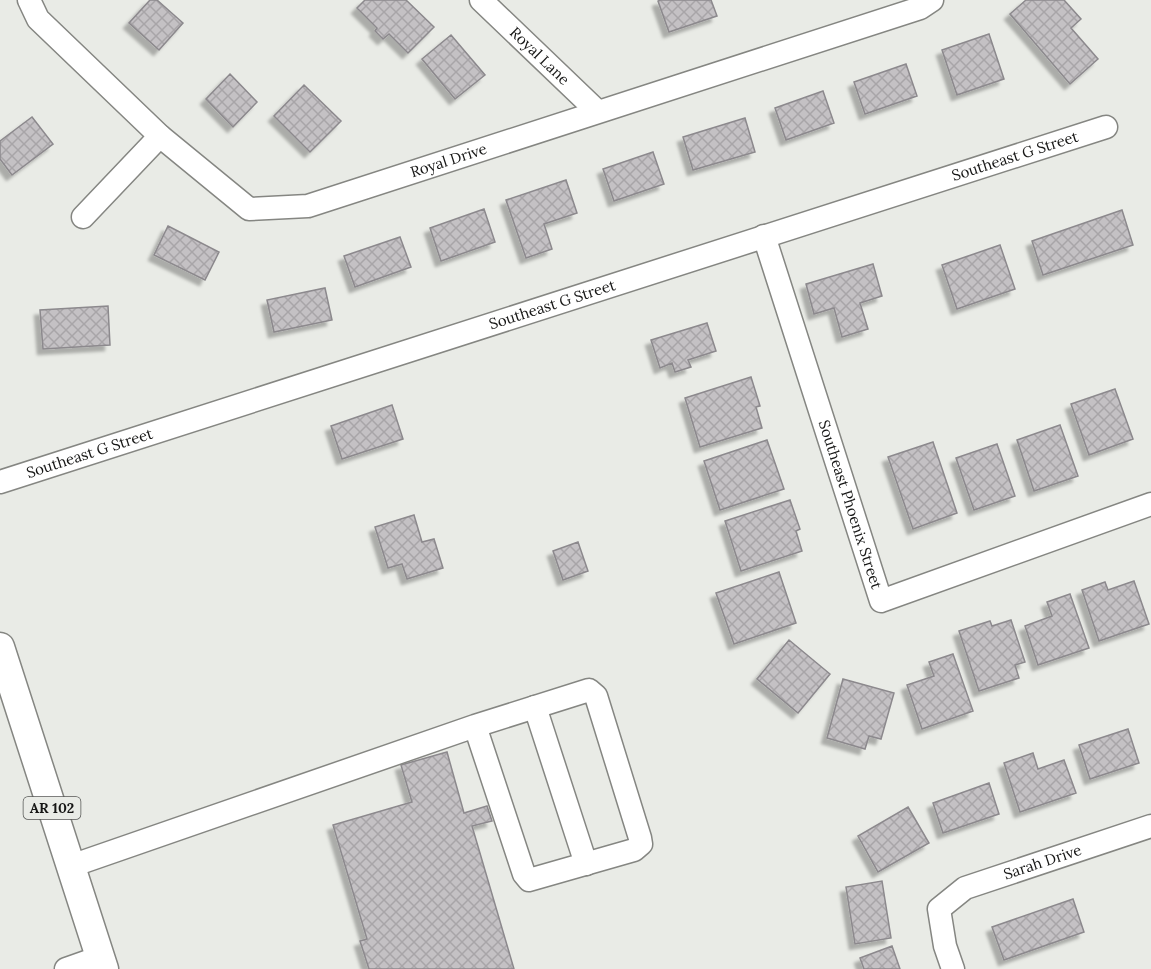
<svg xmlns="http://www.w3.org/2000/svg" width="1151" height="969" viewBox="0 0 1151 969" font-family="Lora,serif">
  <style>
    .building { fill: url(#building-cross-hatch); stroke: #8c898d; stroke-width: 1.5; filter: url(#shadow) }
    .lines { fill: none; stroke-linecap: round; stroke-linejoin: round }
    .minor-casing { stroke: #858682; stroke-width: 25 }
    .major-casing { stroke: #858682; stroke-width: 31 }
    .minor { stroke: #fff; stroke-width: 22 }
    .major { stroke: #fff; stroke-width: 28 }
    .labels { text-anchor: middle; stroke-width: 4.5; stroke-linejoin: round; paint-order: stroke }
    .shield { fill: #e9ebe6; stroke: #555654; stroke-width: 1.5 }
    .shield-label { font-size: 14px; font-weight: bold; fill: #161615 }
    .street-label { font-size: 15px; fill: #161615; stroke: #e9ebe6 }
  </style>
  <defs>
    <pattern id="building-cross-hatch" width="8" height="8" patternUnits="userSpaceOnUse" patternTransform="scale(1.5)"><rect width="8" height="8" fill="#c4c1c4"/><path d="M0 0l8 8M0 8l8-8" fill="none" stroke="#a8a5a8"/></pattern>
    <filter id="shadow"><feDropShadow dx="-5.5" dy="5.5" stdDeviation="1.5" flood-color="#0004"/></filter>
  </defs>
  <rect width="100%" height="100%" fill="#e9ebe6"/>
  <!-- building -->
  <path class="building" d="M 150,0 L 157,0 L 183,23 L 159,50 L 129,23 Z
    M 365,0 L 406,0 L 434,27 L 408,53 L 389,34 L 383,39 L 375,31 L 377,28 L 357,8 Z
    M 660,0 L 711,0 L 717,16 L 669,32 L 658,1 Z
    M 1026,0 L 1064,0 L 1081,19 L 1071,28 L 1098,59 L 1070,84 L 1010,14 Z
    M 989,34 L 1004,79 L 957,95 L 942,50 Z
    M 451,35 L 485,75 L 455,99 L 422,59 Z
    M 906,64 L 917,96 L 865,114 L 854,82 Z
    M 230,74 L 257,102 L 233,127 L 206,99 Z
    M 304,85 L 341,121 L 310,152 L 274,116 Z
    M 823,91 L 834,123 L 786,140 L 775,108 Z
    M 32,117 L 53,144 L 12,175 L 0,159 L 0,141 Z
    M 745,118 L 755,152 L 693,170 L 683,137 Z
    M 653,152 L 664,184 L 614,201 L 603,169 Z
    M 566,180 L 577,213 L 544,224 L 552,249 L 526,258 L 506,200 Z
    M 484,209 L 495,242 L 441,261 L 430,228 Z
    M 1122,210 L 1133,245 L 1043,275 L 1032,241 Z
    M 168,226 L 219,252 L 205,280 L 154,255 Z
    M 400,237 L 411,267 L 355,287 L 344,256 Z
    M 1000,245 L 1015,289 L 957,309 L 942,265 Z
    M 873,264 L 882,296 L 860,303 L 868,329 L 842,337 L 834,308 L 814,314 L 806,284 Z
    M 325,288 L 332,320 L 274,332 L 267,300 Z
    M 108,306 L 110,345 L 43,349 L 40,310 Z
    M 707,323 L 716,351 L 688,360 L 691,367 L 675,372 L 672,363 L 660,368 L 651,340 Z
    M 751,377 L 760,406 L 756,407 L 762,428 L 700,447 L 685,398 Z
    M 1115,389 L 1133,439 L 1089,455 L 1071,404 Z
    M 392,405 L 403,439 L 342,459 L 331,426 Z
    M 1060,425 L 1078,476 L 1034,491 L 1017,440 Z
    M 767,440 L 784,489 L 720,510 L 704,461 Z
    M 933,442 L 957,513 L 913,529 L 888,457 Z
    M 997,444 L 1015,496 L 974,510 L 956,458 Z
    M 790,500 L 800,529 L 796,531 L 802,551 L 741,571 L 725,521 Z
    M 414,515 L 422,542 L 434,539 L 443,568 L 407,579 L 402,564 L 388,568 L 375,527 Z
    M 578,542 L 588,571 L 563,580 L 553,551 Z
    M 779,572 L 796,623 L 734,644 L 716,593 Z
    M 1134,581 L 1149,624 L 1099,641 L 1082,590 L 1105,582 L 1108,590 Z
    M 1070,594 L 1089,648 L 1038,665 L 1025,626 L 1052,616 L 1047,602 Z
    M 1011,620 L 1025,662 L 1015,665 L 1019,678 L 979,691 L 959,631 L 990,621 L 992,626 Z
    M 789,640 L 830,674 L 798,713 L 757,679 Z
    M 953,654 L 973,711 L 922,729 L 907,685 L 934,676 L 929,662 Z
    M 843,679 L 894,693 L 881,739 L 869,736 L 865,749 L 827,738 Z
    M 1128,729 L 1139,763 L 1090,779 L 1079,745 Z
    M 447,752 L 464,813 L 487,806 L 492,821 L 472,826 L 514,969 L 369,969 L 360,941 L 367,939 L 333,825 L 412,802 L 401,765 Z
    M 1033,753 L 1038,769 L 1064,760 L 1076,793 L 1020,812 L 1004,763 Z
    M 989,783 L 999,814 L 943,833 L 933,803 Z
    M 908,807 L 929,843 L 878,872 L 858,836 Z
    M 882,881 L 891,938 L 855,944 L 846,887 Z
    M 1073,899 L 1084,932 L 1004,960 L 992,927 Z
    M 892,946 L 900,969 L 864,969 L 860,958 Z"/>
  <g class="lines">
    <defs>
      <g id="minor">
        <path id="s1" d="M 29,0 L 38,19 L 160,136 L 249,209 L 308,206 L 920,8 L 932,0"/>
        <path id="s2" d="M 481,0 L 597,111"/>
        <path d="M 83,217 L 160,136"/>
        <path id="s3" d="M 764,236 L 881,601 L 1151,504"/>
        <path id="s4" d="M 0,482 L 1106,127"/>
        <path d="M 535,707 L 586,864"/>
        <path d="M 71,866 L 475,726 L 589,690 L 596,696 L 640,838 L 641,844 L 634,850 L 529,880 L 524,874 L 475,726"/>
        <path d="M 66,969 L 100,957"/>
        <path id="s5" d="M 953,969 L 945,946 L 939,909 L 965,888 L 1151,826"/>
      </g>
      <path id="major" d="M 0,647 L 104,969"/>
    </defs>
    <!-- minor casing -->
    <use href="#minor" class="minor-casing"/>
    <!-- major casing -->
    <use href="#major" class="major-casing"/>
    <!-- minor -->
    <use href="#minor" class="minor"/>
    <!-- major -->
    <use href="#major" class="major"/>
  </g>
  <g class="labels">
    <!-- shield labels -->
    <rect class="shield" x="23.5" y="797" width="57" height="22" rx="4.5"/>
    <g class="shield-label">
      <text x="52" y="813">AR 102</text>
    </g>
    <!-- street labels -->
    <g class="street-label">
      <text dy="5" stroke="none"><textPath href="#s2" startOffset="81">Royal Lane</textPath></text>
      <text dy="5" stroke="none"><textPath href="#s4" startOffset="1066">Southeast G Street</textPath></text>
      <text dy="5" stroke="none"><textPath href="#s1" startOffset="512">Royal Drive</textPath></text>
      <text dy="5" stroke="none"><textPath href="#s4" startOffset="580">Southeast G Street</textPath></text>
      <text dy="5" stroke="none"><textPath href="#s4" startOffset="94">Southeast G Street</textPath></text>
      <text dy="5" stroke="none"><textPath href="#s3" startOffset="282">Southeast Phoenix Street</textPath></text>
      <text dy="5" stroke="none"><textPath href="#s5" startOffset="177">Sarah Drive</textPath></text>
    </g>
  </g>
</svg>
